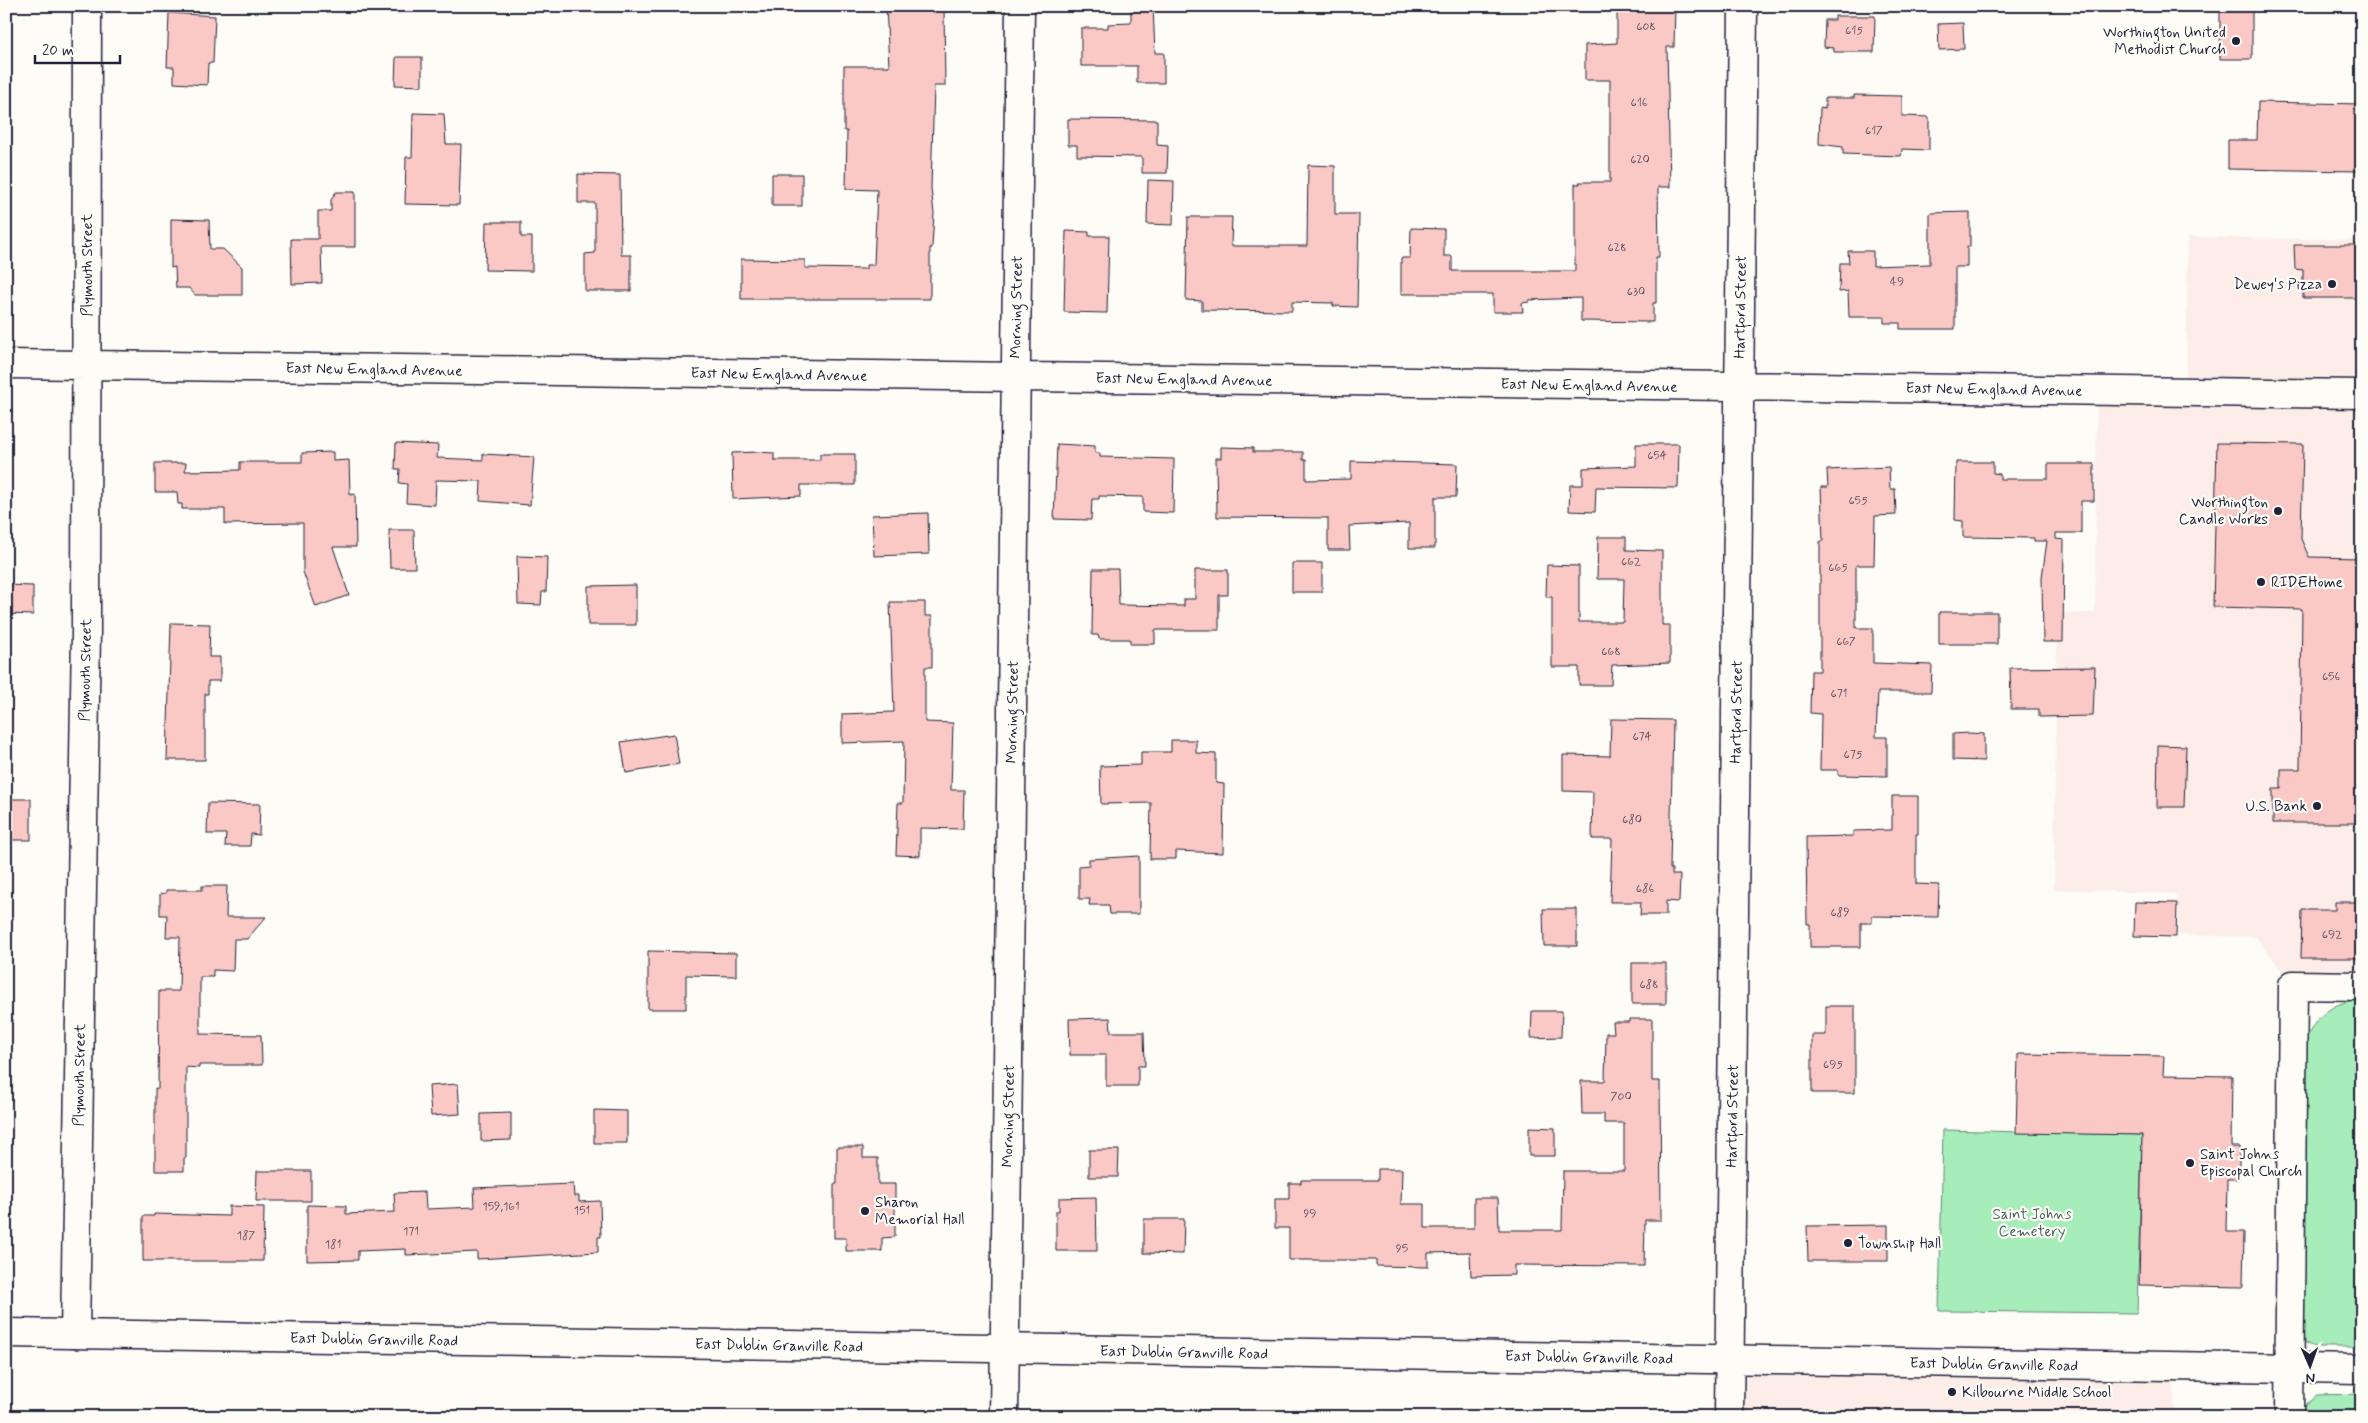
<svg xmlns="http://www.w3.org/2000/svg" width="2368" height="1423" viewBox="0 0 2368 1423" font-family="Mynerve,sans-serif">
  <style>
    .built { fill: #fcede8 }
    .green { fill: #a6edba; stroke: #64887a }
    .building { fill: #fac9c5; stroke: #22223b }
    .lines { fill: none; stroke-linecap: round; stroke-linejoin: round }
    .minor-casing { stroke: #22223b; stroke-width: 31 }
    .primary-casing { stroke: #22223b; stroke-width: 31 }
    .minor { stroke: #fdfcf7; stroke-width: 28 }
    .primary { stroke: #fdfcf7; stroke-width: 28 }
    .poi-dot { fill: #22223b; stroke: #fdfcf7; stroke-width: 2 }
    .labels { text-anchor: middle; stroke-width: 4.5; stroke-linejoin: round; paint-order: stroke }
    .number-label { font-size: 12px; fill: #584c5e }
    .poi-label { font-size: 15px; fill: #22223b; stroke: #fdfcf7; text-anchor: start }
    .street-label { font-size: 15px; fill: #22223b; stroke: #fdfcf7 }
    .park-label { font-size: 15px; fill: #4a5f61; stroke: #fdfcf7 }
  </style>
  <rect width="100%" height="100%" fill="#fdfcf7"/>
  <filter id="ink" filterUnits="userSpaceOnUse"><feTurbulence type="fractalNoise" baseFrequency=".02" numOctaves="2"/><feDisplacementMap in="SourceGraphic" scale="10" xChannelSelector="R" yChannelSelector="G"/><feConvolveMatrix kernelMatrix="1 2 1 2 8 2 1 2 1" color-interpolation-filters="sRGB"/></filter>
  <g filter="url(#ink)">
    <!-- built -->
    <path class="built" d="M 2188,237 L 2362,240 L 2362,986 L 2293,985 L 2256,937 L 2179,935 L 2177,894 L 2054,889 L 2057,613 L 2095,613 L 2097,390 L 2186,391 Z
      M 1730,1360 L 2174,1367 L 2174,1417 L 1730,1417 Z"/>
    <!-- green -->
    <path class="green" d="M 2362,999 L 2362,1347 L 2314,1347 L 2307,1344 L 2302,1338 L 2305,1043 C 2314,1016 2334,1001 2362,999 Z
      M 1943,1130 L 2142,1135 L 2137,1313 L 1939,1311 Z
      M 2362,1394 L 2362,1417 L 2301,1417 L 2305,1404 L 2316,1395 Z"/>
    <!-- building -->
    <path class="building" d="M 886,6 L 944,6 L 945,86 L 934,86 L 931,188 L 934,213 L 932,248 L 930,248 L 930,299 L 741,299 L 741,259 L 805,260 L 805,268 L 866,269 L 866,265 L 874,265 L 877,190 L 846,189 L 847,131 L 844,131 L 844,66 L 889,66 Z
      M 1131,6 L 1153,6 L 1155,53 L 1164,53 L 1164,83 L 1137,83 L 1137,66 L 1081,66 L 1081,28 L 1108,28 L 1108,24 L 1131,23 Z
      M 1617,6 L 1675,6 L 1674,47 L 1667,47 L 1670,187 L 1658,187 L 1659,257 L 1656,257 L 1656,303 L 1653,303 L 1653,322 L 1581,321 L 1581,298 L 1529,300 L 1529,302 L 1522,303 L 1523,312 L 1493,312 L 1493,294 L 1401,294 L 1401,258 L 1410,258 L 1411,228 L 1444,229 L 1444,256 L 1452,256 L 1452,271 L 1575,271 L 1575,184 L 1580,184 L 1579,182 L 1610,182 L 1610,80 L 1585,80 L 1585,45 L 1617,43 Z
      M 2220,6 L 2252,6 L 2252,59 L 2220,59 Z
      M 169,13 L 215,16 L 213,63 L 208,63 L 207,85 L 174,83 L 174,67 L 167,67 Z
      M 1835,16 L 1875,16 L 1874,52 L 1834,52 L 1834,48 L 1824,47 L 1825,20 L 1835,20 Z
      M 1963,23 L 1964,49 L 1939,50 L 1938,24 Z
      M 396,57 L 422,57 L 422,86 L 395,85 Z
      M 1854,95 L 1902,96 L 1902,116 L 1929,117 L 1929,150 L 1902,149 L 1901,156 L 1843,154 L 1843,147 L 1819,144 L 1820,108 L 1825,109 L 1825,98 L 1854,98 Z
      M 2258,102 L 2362,104 L 2362,171 L 2228,169 L 2228,140 L 2257,140 Z
      M 413,113 L 444,114 L 446,144 L 461,144 L 459,205 L 405,204 L 406,157 L 412,157 Z
      M 1068,119 L 1157,120 L 1157,145 L 1168,146 L 1167,173 L 1142,173 L 1142,157 L 1077,156 L 1077,145 L 1068,145 Z
      M 1308,165 L 1335,166 L 1335,214 L 1359,214 L 1357,307 L 1333,306 L 1333,303 L 1292,302 L 1292,311 L 1202,310 L 1202,301 L 1186,300 L 1188,217 L 1232,217 L 1231,246 L 1307,246 Z
      M 578,174 L 620,175 L 621,255 L 631,255 L 631,291 L 585,291 L 585,254 L 595,253 L 595,203 L 578,203 Z
      M 772,174 L 802,174 L 802,206 L 772,206 Z
      M 1148,180 L 1174,181 L 1173,225 L 1147,224 Z
      M 336,192 L 355,192 L 355,247 L 321,247 L 322,283 L 292,284 L 291,239 L 318,239 L 318,211 L 331,211 L 331,200 Z
      M 1970,212 L 1970,247 L 1967,247 L 1967,267 L 1955,267 L 1955,329 L 1900,329 L 1900,323 L 1884,323 L 1884,317 L 1849,317 L 1848,291 L 1839,292 L 1840,263 L 1849,263 L 1848,251 L 1873,251 L 1873,266 L 1930,264 L 1930,213 Z
      M 171,219 L 209,220 L 210,249 L 223,249 L 242,267 L 242,295 L 195,295 L 189,288 L 176,288 L 175,267 L 171,268 Z
      M 486,222 L 521,222 L 521,237 L 532,237 L 532,271 L 485,270 Z
      M 1066,231 L 1089,232 L 1089,236 L 1109,236 L 1107,313 L 1064,312 Z
      M 2294,245 L 2362,245 L 2362,298 L 2303,298 L 2303,270 L 2295,269 Z
      M 396,443 L 438,445 L 437,458 L 483,460 L 483,454 L 534,457 L 530,505 L 480,501 L 481,481 L 436,480 L 435,505 L 406,503 L 407,484 L 399,483 L 400,469 L 395,469 Z
      M 2217,443 L 2303,444 L 2301,539 L 2309,557 L 2362,558 L 2362,823 L 2273,823 L 2273,789 L 2281,789 L 2281,769 L 2300,769 L 2302,609 L 2213,607 Z
      M 1057,444 L 1095,446 L 1095,453 L 1100,453 L 1100,457 L 1174,459 L 1173,513 L 1143,512 L 1143,497 L 1099,496 L 1099,499 L 1092,499 L 1091,520 L 1054,519 Z
      M 1636,444 L 1679,444 L 1678,488 L 1596,487 L 1595,512 L 1569,511 L 1570,485 L 1583,485 L 1583,468 L 1636,466 Z
      M 1221,447 L 1253,448 L 1253,452 L 1303,452 L 1303,460 L 1306,460 L 1306,480 L 1351,479 L 1351,461 L 1457,464 L 1456,497 L 1435,497 L 1435,548 L 1409,548 L 1409,523 L 1349,526 L 1350,550 L 1328,550 L 1328,518 L 1217,517 L 1216,458 L 1221,458 Z
      M 333,452 L 333,461 L 349,460 L 350,495 L 355,494 L 356,547 L 333,547 L 349,595 L 316,607 L 303,572 L 303,523 L 225,524 L 225,509 L 182,509 L 182,504 L 178,504 L 177,492 L 155,492 L 155,463 L 186,463 L 185,471 L 240,470 L 240,462 L 302,462 L 302,453 Z
      M 758,452 L 774,453 L 774,460 L 820,460 L 820,454 L 855,454 L 855,485 L 801,485 L 801,496 L 733,499 L 732,453 Z
      M 1956,462 L 1993,462 L 1993,473 L 2000,474 L 2000,479 L 2048,479 L 2048,464 L 2094,464 L 2094,501 L 2081,501 L 2081,533 L 2056,533 L 2056,539 L 2064,540 L 2063,642 L 2043,642 L 2042,577 L 2047,541 L 2034,541 L 2034,538 L 1963,537 L 1963,521 L 1955,520 Z
      M 1889,467 L 1890,489 L 1895,489 L 1896,515 L 1875,516 L 1874,565 L 1856,565 L 1856,628 L 1873,628 L 1873,663 L 1932,665 L 1931,692 L 1878,692 L 1876,737 L 1887,737 L 1887,776 L 1838,775 L 1838,770 L 1820,770 L 1821,714 L 1810,713 L 1811,671 L 1820,671 L 1820,541 L 1823,541 L 1821,487 L 1828,487 L 1827,470 Z
      M 928,513 L 929,554 L 874,556 L 872,515 Z
      M 389,530 L 414,530 L 415,568 L 390,568 Z
      M 1598,537 L 1626,537 L 1626,550 L 1662,551 L 1662,625 L 1670,625 L 1670,663 L 1612,665 L 1611,685 L 1579,685 L 1579,667 L 1552,667 L 1552,597 L 1546,597 L 1547,565 L 1579,566 L 1579,622 L 1623,622 L 1624,579 L 1597,579 Z
      M 517,556 L 547,557 L 546,592 L 542,592 L 541,605 L 518,604 Z
      M 1292,563 L 1322,563 L 1322,592 L 1292,592 Z
      M 1093,569 L 1118,569 L 1119,605 L 1184,606 L 1184,599 L 1195,599 L 1195,570 L 1228,570 L 1228,595 L 1219,595 L 1219,630 L 1155,630 L 1155,644 L 1130,644 L 1130,639 L 1099,639 L 1098,635 L 1092,635 Z
      M 6,585 L 33,586 L 33,615 L 6,614 Z
      M 636,585 L 636,625 L 588,625 L 588,586 Z
      M 890,602 L 925,602 L 925,616 L 932,616 L 932,667 L 925,667 L 925,722 L 953,723 L 951,790 L 964,790 L 963,829 L 920,828 L 920,856 L 896,855 L 898,803 L 903,803 L 904,741 L 842,743 L 842,714 L 894,712 Z
      M 1939,612 L 1997,612 L 1997,644 L 1939,644 Z
      M 171,623 L 210,624 L 209,657 L 220,657 L 220,681 L 208,681 L 208,694 L 205,694 L 205,760 L 167,760 Z
      M 2095,667 L 2093,716 L 2039,717 L 2039,709 L 2011,709 L 2010,668 Z
      M 1611,719 L 1673,720 L 1670,869 L 1672,869 L 1672,875 L 1680,875 L 1679,902 L 1666,901 L 1666,915 L 1640,915 L 1641,902 L 1610,902 L 1612,839 L 1592,839 L 1593,792 L 1563,791 L 1563,755 L 1610,756 Z
      M 1969,733 L 1984,734 L 1984,761 L 1953,760 L 1953,734 Z
      M 674,734 L 679,764 L 626,773 L 621,742 Z
      M 1171,740 L 1196,740 L 1196,753 L 1216,754 L 1216,783 L 1224,784 L 1223,853 L 1176,851 L 1176,859 L 1150,859 L 1151,803 L 1101,804 L 1100,766 L 1141,765 L 1141,752 L 1171,752 Z
      M 2158,745 L 2186,746 L 2184,807 L 2157,807 Z
      M 1892,796 L 1918,796 L 1918,834 L 1916,834 L 1916,884 L 1939,885 L 1938,917 L 1872,916 L 1872,923 L 1861,923 L 1861,947 L 1810,947 L 1810,924 L 1807,924 L 1806,837 L 1853,836 L 1853,831 L 1892,830 Z
      M 6,799 L 31,799 L 31,840 L 6,840 Z
      M 208,803 L 260,804 L 259,835 L 251,834 L 250,846 L 225,846 L 226,834 L 207,834 Z
      M 1139,856 L 1139,914 L 1110,914 L 1109,905 L 1089,905 L 1090,899 L 1079,899 L 1079,866 L 1089,865 L 1089,859 Z
      M 202,886 L 227,886 L 226,917 L 266,917 L 247,939 L 234,939 L 233,971 L 213,970 L 213,977 L 200,977 L 200,1034 L 261,1035 L 262,1065 L 199,1065 L 199,1068 L 186,1067 L 186,1158 L 184,1158 L 184,1171 L 155,1171 L 155,1088 L 158,1089 L 159,991 L 179,991 L 180,937 L 166,937 L 167,915 L 160,915 L 160,894 L 166,893 L 166,890 L 202,890 Z
      M 2135,902 L 2177,903 L 2176,937 L 2134,936 Z
      M 2335,902 L 2362,902 L 2362,958 L 2301,958 L 2302,910 L 2335,910 Z
      M 1543,909 L 1577,909 L 1577,946 L 1544,946 Z
      M 648,951 L 736,953 L 736,976 L 686,975 L 686,1009 L 648,1009 Z
      M 1632,963 L 1666,963 L 1666,1004 L 1632,1004 Z
      M 1826,1006 L 1855,1006 L 1855,1093 L 1812,1093 L 1812,1035 L 1826,1035 Z
      M 1532,1011 L 1562,1011 L 1561,1037 L 1531,1038 Z
      M 1110,1018 L 1111,1032 L 1144,1032 L 1145,1066 L 1138,1066 L 1138,1086 L 1106,1086 L 1106,1055 L 1070,1055 L 1069,1019 Z
      M 1629,1019 L 1652,1019 L 1652,1081 L 1660,1081 L 1661,1220 L 1645,1220 L 1644,1266 L 1514,1265 L 1514,1275 L 1471,1276 L 1470,1252 L 1428,1253 L 1428,1267 L 1376,1266 L 1376,1260 L 1289,1260 L 1289,1228 L 1275,1228 L 1275,1199 L 1289,1199 L 1289,1183 L 1301,1183 L 1301,1180 L 1378,1180 L 1378,1169 L 1402,1169 L 1401,1204 L 1425,1204 L 1425,1228 L 1474,1228 L 1474,1198 L 1498,1198 L 1499,1230 L 1562,1230 L 1563,1171 L 1624,1171 L 1624,1123 L 1604,1123 L 1604,1114 L 1582,1114 L 1581,1081 L 1605,1081 L 1606,1033 L 1614,1033 L 1613,1022 L 1629,1022 Z
      M 2018,1054 L 2164,1056 L 2163,1075 L 2232,1076 L 2231,1147 L 2239,1147 L 2239,1179 L 2227,1179 L 2226,1232 L 2244,1232 L 2243,1287 L 2139,1285 L 2142,1135 L 2016,1133 Z
      M 458,1084 L 460,1114 L 431,1116 L 429,1086 Z
      M 594,1110 L 627,1111 L 627,1143 L 594,1143 Z
      M 511,1113 L 511,1140 L 481,1141 L 481,1114 Z
      M 1529,1127 L 1555,1128 L 1555,1156 L 1529,1156 Z
      M 837,1147 L 863,1147 L 863,1158 L 878,1158 L 878,1184 L 895,1184 L 895,1237 L 882,1238 L 882,1251 L 846,1251 L 846,1238 L 834,1238 L 834,1184 L 837,1184 Z
      M 1089,1150 L 1119,1150 L 1118,1177 L 1089,1177 Z
      M 257,1171 L 311,1171 L 311,1201 L 256,1201 Z
      M 573,1184 L 574,1196 L 579,1196 L 579,1202 L 600,1201 L 601,1237 L 598,1237 L 598,1252 L 477,1259 L 477,1252 L 406,1255 L 406,1249 L 358,1251 L 358,1260 L 307,1261 L 307,1205 L 346,1206 L 346,1214 L 395,1212 L 394,1193 L 425,1192 L 426,1209 L 475,1207 L 474,1188 Z
      M 1096,1197 L 1097,1251 L 1056,1251 L 1056,1211 L 1059,1211 L 1059,1198 Z
      M 229,1206 L 264,1207 L 263,1261 L 143,1261 L 143,1216 L 154,1216 L 154,1214 L 229,1216 Z
      M 1144,1219 L 1184,1219 L 1183,1254 L 1144,1253 Z
      M 1888,1225 L 1888,1261 L 1808,1261 L 1807,1226 Z"/>
    <g class="lines">
      <defs>
        <path id="minor" d="M 6,364 L 2362,394
          M 75,1334 L 86,632 L 87,6
          M 1004,1417 L 1020,6
          M 1729,1417 L 1743,6
          M 2289,1417 L 2293,985 L 2362,986"/>
        <path id="primary" d="M 6,1333 L 2362,1369"/>
      </defs>
      <!-- minor casing -->
      <use href="#minor" class="minor-casing"/>
      <!-- primary casing -->
      <use href="#primary" class="primary-casing"/>
      <!-- minor -->
      <use href="#minor" class="minor"/>
      <!-- primary -->
      <use href="#primary" class="primary"/>
    </g>
  </g>
  <!-- markers -->
  <g class="poi-dot">
    <circle cx="2236" cy="41" r="5"/>
    <circle cx="2332" cy="284" r="5"/>
    <circle cx="2278" cy="511" r="5"/>
    <circle cx="2261" cy="582" r="5"/>
    <circle cx="2317" cy="806" r="5"/>
    <circle cx="2190" cy="1163" r="5"/>
    <circle cx="865" cy="1211" r="5"/>
    <circle cx="1848" cy="1243" r="5"/>
    <circle cx="1952" cy="1392" r="5"/>
  </g>
  <g class="labels">
    <!-- number labels -->
    <g class="number-label">
      <text x="1646" y="30">608</text>
      <text x="1854" y="34">615</text>
      <text x="1639" y="106">616</text>
      <text x="1874" y="134">617</text>
      <text x="1640" y="163">620</text>
      <text x="1617" y="251">628</text>
      <text x="1897" y="285">49</text>
      <text x="1636" y="295">630</text>
      <text x="1657" y="459">654</text>
      <text x="1858" y="504">655</text>
      <text x="1631" y="565">662</text>
      <text x="1838" y="571">665</text>
      <text x="1846" y="645">667</text>
      <text x="1611" y="655">668</text>
      <text x="2331" y="680">656</text>
      <text x="1839" y="697">671</text>
      <text x="1642" y="740">674</text>
      <text x="1853" y="758">675</text>
      <text x="1632" y="823">680</text>
      <text x="1645" y="892">686</text>
      <text x="1840" y="916">689</text>
      <text x="2332" y="938">692</text>
      <text x="1649" y="988">688</text>
      <text x="1833" y="1068">695</text>
      <text x="1621" y="1100">700</text>
      <text x="501" y="1210">159,161</text>
      <text x="582" y="1214">151</text>
      <text x="1310" y="1217">99</text>
      <text x="411" y="1235">171</text>
      <text x="246" y="1239">187</text>
      <text x="333" y="1248">181</text>
      <text x="1402" y="1252">95</text>
    </g>
    <!-- poi labels -->
    <g class="poi-label">
      <text x="2226" y="37" text-anchor="end">Worthington United<tspan x="2226" dy="17">Methodist Church</tspan></text>
      <text x="2322" y="289" text-anchor="end">Dewey's Pizza</text>
      <text x="2268" y="507" text-anchor="end">Worthington<tspan x="2268" dy="17">Candle Works</tspan></text>
      <text x="2271" y="587">RIDEHome</text>
      <text x="2307" y="811" text-anchor="end">U.S. Bank</text>
      <text x="2200" y="1159">Saint Johns<tspan x="2200" dy="17">Episcopal Church</tspan></text>
      <text x="875" y="1207">Sharon<tspan x="875" dy="17">Memorial Hall</tspan></text>
      <text x="1858" y="1248">Township Hall</text>
      <text x="1962" y="1397">Kilbourne Middle School</text>
    </g>
    <!-- street labels -->
    <g class="street-label">
      <text transform="translate(87 265) rotate(-90)" y="5">Plymouth Street</text>
      <text transform="translate(1016 307) rotate(-89)" y="5">Morning Street</text>
      <text transform="translate(1740 307) rotate(-89)" y="5">Hartford Street</text>
      <text transform="translate(374 369) rotate(1)" y="5">East New England Avenue</text>
      <text transform="translate(779 374) rotate(1)" y="5">East New England Avenue</text>
      <text transform="translate(1184 379) rotate(1)" y="5">East New England Avenue</text>
      <text transform="translate(1589 385) rotate(1)" y="5">East New England Avenue</text>
      <text transform="translate(1994 389) rotate(1)" y="5">East New England Avenue</text>
      <text transform="translate(85 670) rotate(-89)" y="5">Plymouth Street</text>
      <text transform="translate(1012 712) rotate(-89)" y="5">Morning Street</text>
      <text transform="translate(1736 712) rotate(-89)" y="5">Hartford Street</text>
      <text transform="translate(79 1075) rotate(-89)" y="5">Plymouth Street</text>
      <text transform="translate(1008 1116) rotate(-89)" y="5">Morning Street</text>
      <text transform="translate(1732 1116) rotate(-89)" y="5">Hartford Street</text>
      <text transform="translate(374 1339) rotate(1)" y="5">East Dublin Granville Road</text>
      <text transform="translate(779 1345) rotate(1)" y="5">East Dublin Granville Road</text>
      <text transform="translate(1184 1352) rotate(1)" y="5">East Dublin Granville Road</text>
      <text transform="translate(1589 1357) rotate(1)" y="5">East Dublin Granville Road</text>
      <text transform="translate(1994 1364) rotate(1)" y="5">East Dublin Granville Road</text>
    </g>
    <!-- park labels -->
    <g class="park-label">
      <text x="2032" y="1219">Saint Johns<tspan x="2032" dy="17">Cemetery</tspan></text>
    </g>
  </g>
  <!-- margin -->
  <rect width="2368" height="1423" fill="none" stroke="#fdfcf7" stroke-width="25"/>
  <rect x="12" y="12" width="2343" height="1398" fill="none" stroke="#22223b" stroke-width="2" filter="url(#ink)"/>
  <!-- north arrow -->
  <g transform="translate(2310 1366) rotate(178)" stroke="#fdfcf7" stroke-width="4" paint-order="stroke">
  <path d="M0-4L9 19L0 12L-9 19Z" fill="#22223b"/>
  <text y="-8" font-size="14" font-weight="bold" text-anchor="middle" fill="#22223b">N</text>
  </g>
  <!-- scale -->
  <path d="M35 55v8h85v-8" fill="none" stroke="#22223b" stroke-width="2.5"/>
  <text x="42" y="55" font-size="15" fill="#22223b" stroke="#fdfcf7" stroke-width="4" paint-order="stroke">20 m</text>
</svg>
